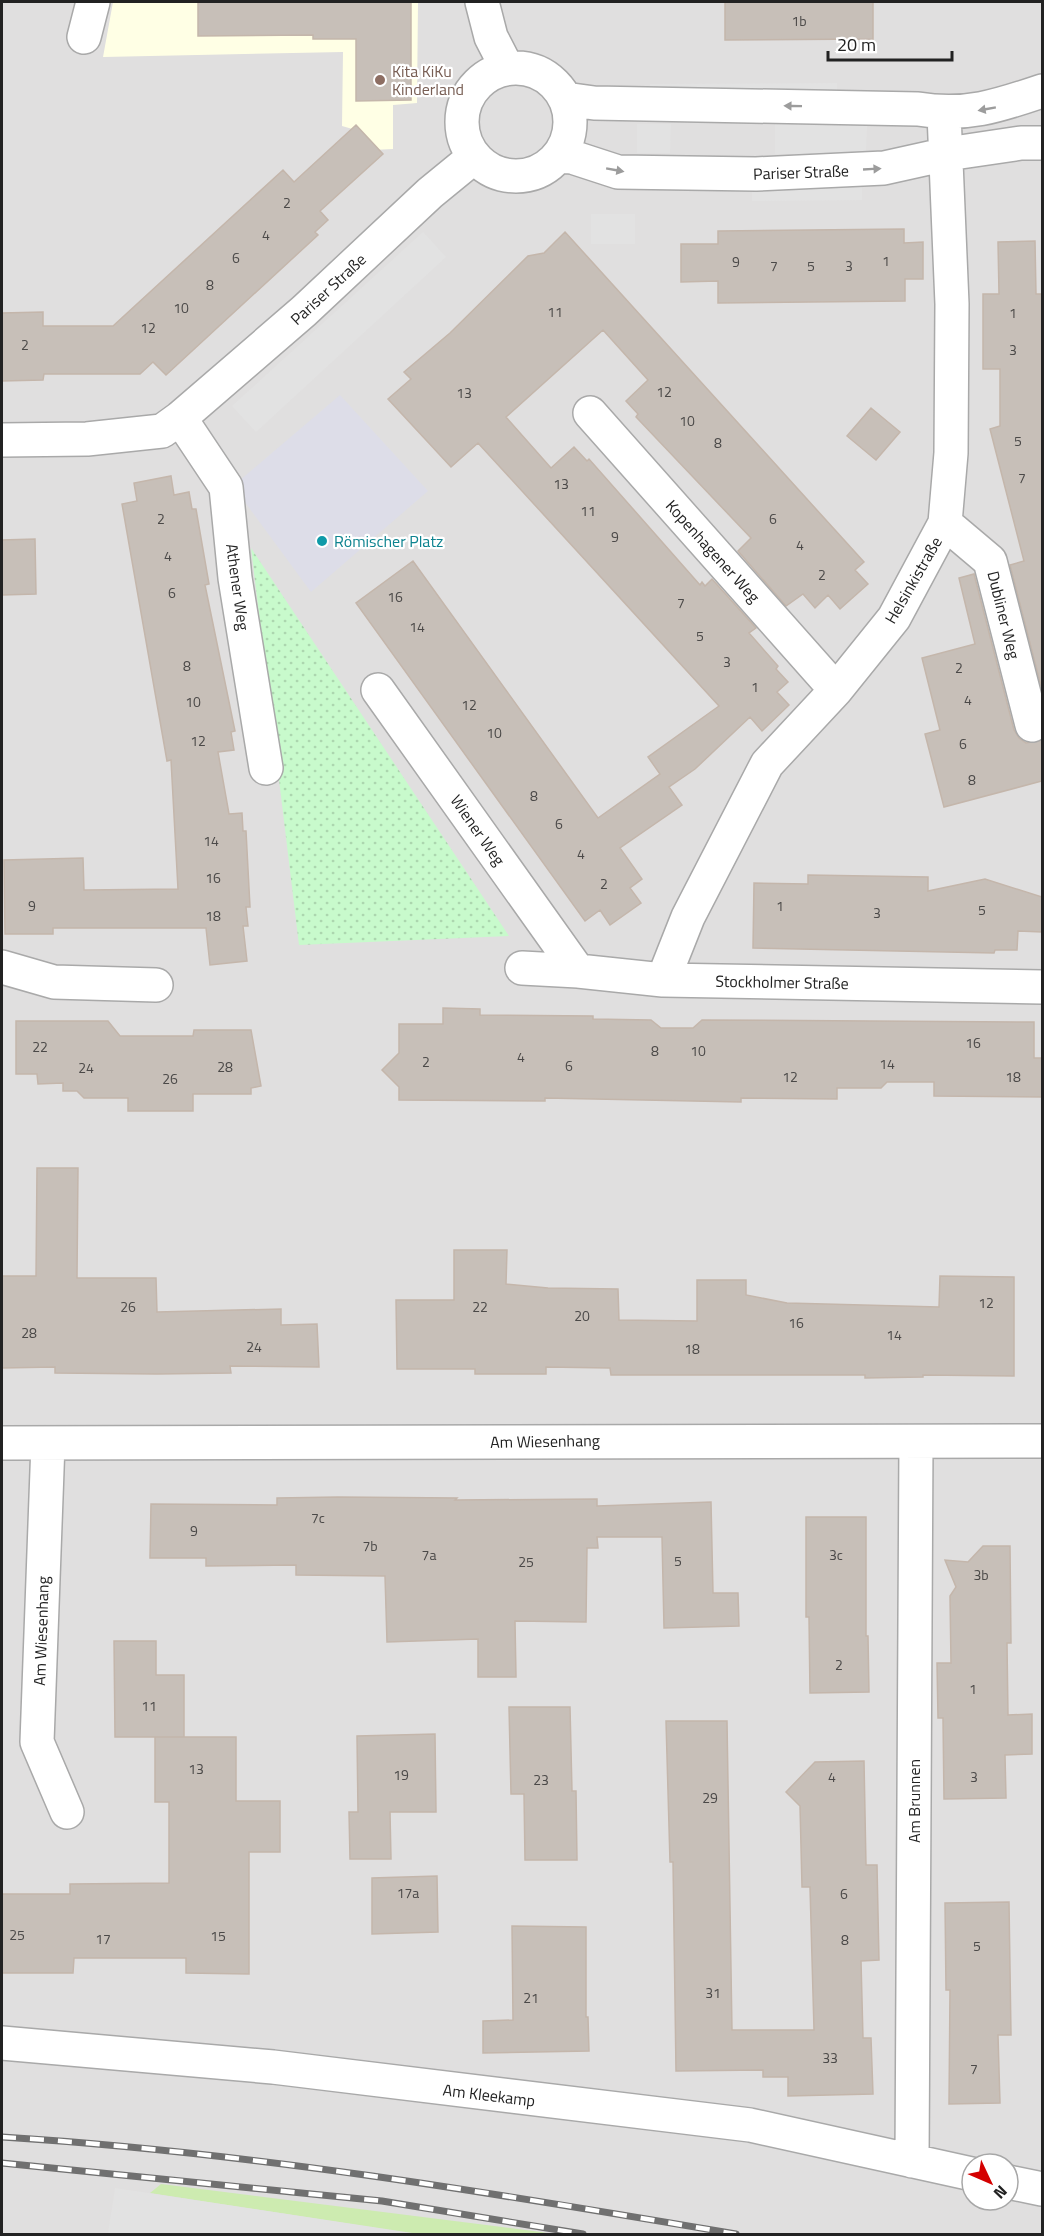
<svg xmlns="http://www.w3.org/2000/svg" width="1044" height="2236" viewBox="0 0 1044 2236" font-family="'Titillium Web',sans-serif">
  <style>
    .residential { fill: #e0dfdf; fill-rule: evenodd }
    .education { fill: #ffffe5 }
    .grass { fill: #cdebb0 }
    .park { fill: url(#park-dots) }
    .parking { fill: #e2e2e2 }
    .plaza { fill: #dddde8 }
    .building { fill: #c7bfb8; stroke: #c4b6ab; stroke-width: 1.5 }
    .lines { fill: none; stroke-linecap: round; stroke-linejoin: round }
    .minor-casing { stroke: #a9a9a9; stroke-width: 36 }
    .minor { stroke: #fff; stroke-width: 33 }
    .rail-casing { stroke: #707070; stroke-width: 7 }
    .rail { stroke: #fff; stroke-width: 4.5; stroke-dasharray: 14; stroke-linecap: butt }
    .oneway { fill: #9c9c9c }
    .education-dot { fill: #8d6e63; stroke: #fff; stroke-width: 2 }
    .culture-dot { fill: #0f9aa8; stroke: #fff; stroke-width: 2 }
    .labels { text-anchor: middle; stroke-width: 4.5; stroke-linejoin: round; paint-order: stroke }
    .number-label { font-size: 14px; fill: #4b4948 }
    .education-label { font-size: 16px; fill: #785e54; stroke: #fff; text-anchor: start }
    .street-label { font-size: 16px; fill: #222; stroke: #fff }
    .culture-label { font-size: 16px; fill: #0d838f; stroke: #fff; text-anchor: start }
  </style>
  <defs>
    <pattern id="park-dots" width="8" height="8" patternUnits="userSpaceOnUse" patternTransform="scale(1.5)"><rect width="8" height="8" fill="#c8facc"/><path d="M2 2h.1M6 6h.1" fill="none" stroke="#acd6af" stroke-width="1.8" stroke-linecap="round"/></pattern>
  </defs>
  <rect width="100%" height="100%" fill="#f2efe9"/>
  <!-- residential -->
  <path class="residential" d="M 2,2 L 1042,2 L 1042,2234 L 2,2234 ZM 972,2164 L 1008,2164 L 1008,2200 L 972,2200 Z"/>
  <!-- education -->
  <path class="education" d="M 113,2 L 418,2 L 417,103 L 393,105 L 393,149 L 372,150 L 356,130 L 342,126 L 343,52 L 103,57 Z"/>
  <!-- grass -->
  <path class="grass" d="M 161,2184 L 541,2232 L 552,2234 L 415,2234 L 150,2193 Z"/>
  <!-- park -->
  <path class="park" d="M 251,548 L 509,936 L 299,945 Z"/>
  <!-- parking -->
  <path class="parking" d="M 837,83 L 837,94 L 650,97 L 650,84 Z
    M 775,123 L 867,123 L 866,154 L 775,154 Z
    M 637,124 L 671,124 L 670,153 L 637,153 Z
    M 752,187 L 862,187 L 862,200 L 752,201 Z
    M 591,214 L 635,214 L 635,244 L 591,244 Z
    M 423,232 L 446,257 L 256,432 L 232,406 Z
    M 115,2188 L 419,2234 L 108,2234 Z"/>
  <!-- plaza -->
  <path class="plaza" d="M 340,395 L 428,491 L 311,592 L 233,486 Z"/>
  <!-- building -->
  <path class="building" d="M 198,2 L 411,2 L 411,100 L 356,101 L 356,39 L 313,39 L 313,35 L 198,36 Z
    M 725,2 L 873,2 L 873,39 L 725,40 Z
    M 356,125 L 383,154 L 320,211 L 328,220 L 315,232 L 318,235 L 166,375 L 153,362 L 140,374 L 44,374 L 43,380 L 2,381 L 2,313 L 43,312 L 43,326 L 113,326 L 283,170 L 294,182 Z
    M 904,229 L 904,243 L 923,242 L 923,279 L 905,279 L 905,301 L 718,303 L 718,281 L 681,282 L 681,244 L 718,244 L 718,231 Z
    M 565,232 L 864,562 L 855,570 L 868,584 L 840,609 L 828,595 L 815,608 L 803,594 L 786,606 L 738,551 L 751,538 L 636,417 L 638,414 L 626,401 L 648,380 L 603,330 L 506,417 L 551,468 L 574,447 L 587,461 L 589,459 L 700,585 L 702,582 L 705,586 L 712,579 L 756,628 L 749,633 L 778,666 L 776,669 L 788,682 L 777,692 L 789,705 L 762,731 L 750,717 L 695,769 L 669,787 L 682,805 L 620,848 L 642,879 L 630,888 L 641,903 L 610,925 L 600,910 L 585,921 L 356,603 L 413,561 L 598,818 L 660,774 L 648,757 L 719,706 L 478,443 L 451,467 L 388,399 L 411,379 L 404,372 L 450,333 L 528,256 L 544,253 Z
    M 1035,241 L 1036,294 L 1042,294 L 1042,690 L 1010,565 L 1024,561 L 990,429 L 1000,426 L 1000,369 L 983,369 L 983,294 L 999,294 L 998,242 Z
    M 871,408 L 900,432 L 876,460 L 847,436 Z
    M 171,476 L 174,495 L 189,492 L 192,509 L 196,509 L 209,584 L 205,585 L 235,731 L 231,732 L 234,750 L 218,752 L 229,814 L 242,813 L 243,831 L 246,831 L 250,907 L 246,907 L 248,926 L 243,926 L 247,961 L 210,965 L 206,928 L 53,928 L 53,934 L 5,934 L 4,860 L 83,858 L 84,890 L 178,889 L 171,760 L 167,761 L 122,504 L 137,501 L 134,483 Z
    M 35,539 L 36,594 L 2,595 L 2,540 Z
    M 974,574 L 1014,730 L 1019,738 L 1026,743 L 1042,740 L 1042,781 L 944,807 L 925,734 L 940,730 L 922,658 L 975,644 L 959,578 Z
    M 808,875 L 928,877 L 928,891 L 985,879 L 1042,897 L 1042,932 L 1018,931 L 1017,950 L 995,950 L 994,953 L 753,948 L 754,883 L 808,884 Z
    M 443,1008 L 480,1009 L 480,1015 L 593,1016 L 593,1019 L 651,1020 L 661,1028 L 693,1028 L 702,1020 L 1034,1022 L 1034,1058 L 1042,1058 L 1042,1097 L 934,1096 L 934,1082 L 887,1082 L 881,1088 L 837,1088 L 837,1099 L 741,1098 L 741,1102 L 545,1098 L 545,1101 L 399,1100 L 399,1087 L 382,1070 L 399,1053 L 399,1024 L 443,1024 Z
    M 16,1021 L 108,1021 L 120,1036 L 193,1036 L 194,1030 L 251,1030 L 261,1086 L 251,1088 L 251,1094 L 193,1094 L 193,1111 L 128,1111 L 128,1098 L 84,1098 L 77,1091 L 63,1091 L 63,1083 L 38,1084 L 37,1074 L 16,1074 Z
    M 37,1168 L 78,1168 L 77,1278 L 156,1278 L 157,1312 L 281,1309 L 281,1325 L 317,1324 L 319,1367 L 230,1366 L 231,1373 L 157,1374 L 55,1373 L 55,1367 L 2,1368 L 2,1276 L 36,1276 Z
    M 454,1250 L 507,1250 L 506,1284 L 548,1288 L 618,1289 L 619,1320 L 697,1321 L 697,1280 L 746,1280 L 746,1295 L 787,1303 L 939,1307 L 940,1276 L 1014,1277 L 1014,1376 L 923,1375 L 923,1377 L 865,1378 L 865,1375 L 611,1375 L 610,1368 L 546,1367 L 546,1374 L 475,1374 L 475,1369 L 397,1369 L 396,1300 L 454,1300 Z
    M 338,1497 L 457,1498 L 455,1500 L 597,1499 L 597,1506 L 711,1502 L 713,1593 L 738,1593 L 739,1626 L 664,1628 L 662,1537 L 597,1537 L 598,1548 L 587,1548 L 586,1622 L 515,1621 L 516,1677 L 478,1677 L 478,1639 L 387,1642 L 385,1576 L 296,1575 L 296,1565 L 206,1566 L 206,1558 L 150,1558 L 151,1504 L 277,1505 L 277,1498 Z
    M 806,1517 L 866,1517 L 866,1636 L 868,1636 L 869,1692 L 810,1693 L 809,1617 L 806,1617 Z
    M 983,1546 L 1010,1546 L 1011,1643 L 1007,1643 L 1008,1715 L 1032,1714 L 1032,1754 L 1005,1755 L 1006,1798 L 944,1799 L 943,1718 L 938,1718 L 937,1663 L 951,1663 L 950,1596 L 956,1587 L 945,1560 L 968,1562 Z
    M 114,1641 L 156,1641 L 156,1675 L 184,1675 L 184,1737 L 115,1737 Z
    M 509,1707 L 570,1707 L 572,1791 L 576,1791 L 577,1860 L 525,1860 L 524,1794 L 511,1794 Z
    M 666,1721 L 727,1721 L 732,2030 L 814,2030 L 810,1887 L 802,1887 L 800,1806 L 786,1792 L 815,1762 L 864,1761 L 866,1865 L 877,1865 L 879,1960 L 861,1961 L 863,2038 L 871,2038 L 873,2094 L 788,2096 L 788,2077 L 763,2077 L 763,2070 L 676,2071 L 673,1862 L 670,1862 Z
    M 435,1734 L 436,1812 L 390,1812 L 391,1859 L 350,1859 L 349,1812 L 358,1812 L 357,1736 Z
    M 155,1737 L 236,1737 L 236,1801 L 280,1801 L 280,1852 L 249,1852 L 249,1974 L 186,1973 L 186,1958 L 74,1958 L 73,1973 L 2,1973 L 2,1894 L 70,1894 L 70,1884 L 169,1883 L 169,1802 L 155,1802 Z
    M 437,1876 L 438,1932 L 372,1934 L 372,1878 Z
    M 1009,1902 L 1011,2035 L 998,2035 L 1000,2103 L 949,2104 L 950,1990 L 946,1990 L 945,1903 Z
    M 512,1926 L 586,1927 L 586,2017 L 588,2017 L 589,2051 L 483,2053 L 483,2021 L 513,2020 Z"/>
  <g class="lines">
    <defs>
      <path id="minor" d="M 482,2 L 491,37 L 507,68
        M 84,37 L 93,2
        M462 122a54 54 0 1 1 108 0a54 54 0 1 1-108 0Z
        M 565,99 L 594,103 L 918,109 C 965,117 998,106 1042,91
        M 559,156 L 572,157 L 618,172 L 756,174 L 884,168 L 947,154 L 1021,143 L 1042,143
        M 590,413 L 836,690
        M 180,418 L 226,487 L 235,578 L 266,768
        M 2,440 L 87,439 L 162,431 L 180,418 L 304,311 L 430,193 L 474,157
        M 945,523 L 990,561 L 1032,725
        M 378,690 L 578,971
        M 2,967 L 54,982 L 156,985
        M 522,968 L 578,971 L 663,980 L 1042,987
        M 663,980 L 688,917 L 767,764 L 836,690 L 894,618 L 945,523 L 951,453 L 952,304 L 944,114
        M 2,1443 L 1042,1441
        M 48,1443 L 37,1742 L 67,1812
        M 2,2043 L 273,2067 L 750,2125 L 972,2174
        M 912,2161 L 916,1442
        M 1008,2182 L 1042,2189"/>
    </defs>
    <!-- minor casing -->
    <use href="#minor" class="minor-casing"/>
    <!-- minor -->
    <use href="#minor" class="minor"/>
    <defs>
      <path id="rail" d="M 2,2137 C 249,2152 493,2193 736,2234
        M 2,2163 L 382,2201 L 583,2234"/>
    </defs>
    <!-- rail casing -->
    <use href="#rail" class="rail-casing"/>
    <!-- rail -->
    <use href="#rail" class="rail"/>
  </g>
  <!-- one-way arrows -->
  <defs><path id="oneway-solid" d="M-6-.8H1V-3.2L6.5 0L1 3.2V.8H-6Z" transform="scale(1.5)"/></defs>
  <g class="oneway">
    <use href="#oneway-solid" transform="translate(793 106) rotate(-179)"/>
    <use href="#oneway-solid" transform="translate(987 109) rotate(170)"/>
    <use href="#oneway-solid" transform="translate(872 169) rotate(-3)"/>
    <use href="#oneway-solid" transform="translate(615 170) rotate(10)"/>
  </g>
  <!-- markers -->
  <circle class="education-dot" cx="380" cy="80" r="6"/>
  <circle class="culture-dot" cx="322" cy="541" r="6"/>
  <g class="labels">
    <!-- number labels -->
    <g class="number-label">
      <text x="799" y="26">1b</text>
      <text x="287" y="208">2</text>
      <text x="266" y="240">4</text>
      <text x="236" y="263">6</text>
      <text x="886" y="266">1</text>
      <text x="736" y="267">9</text>
      <text x="774" y="271">7</text>
      <text x="811" y="271">5</text>
      <text x="849" y="271">3</text>
      <text x="210" y="290">8</text>
      <text x="181" y="313">10</text>
      <text x="555" y="317">11</text>
      <text x="1013" y="318">1</text>
      <text x="148" y="333">12</text>
      <text x="25" y="350">2</text>
      <text x="1013" y="355">3</text>
      <text x="664" y="397">12</text>
      <text x="464" y="398">13</text>
      <text x="687" y="426">10</text>
      <text x="1018" y="446">5</text>
      <text x="718" y="448">8</text>
      <text x="1022" y="483">7</text>
      <text x="561" y="489">13</text>
      <text x="588" y="516">11</text>
      <text x="161" y="524">2</text>
      <text x="773" y="524">6</text>
      <text x="615" y="542">9</text>
      <text x="800" y="550">4</text>
      <text x="168" y="561">4</text>
      <text x="822" y="580">2</text>
      <text x="172" y="598">6</text>
      <text x="395" y="602">16</text>
      <text x="681" y="608">7</text>
      <text x="417" y="632">14</text>
      <text x="700" y="641">5</text>
      <text x="727" y="667">3</text>
      <text x="187" y="671">8</text>
      <text x="959" y="673">2</text>
      <text x="755" y="692">1</text>
      <text x="968" y="705">4</text>
      <text x="193" y="707">10</text>
      <text x="469" y="710">12</text>
      <text x="494" y="738">10</text>
      <text x="198" y="746">12</text>
      <text x="963" y="749">6</text>
      <text x="972" y="785">8</text>
      <text x="534" y="801">8</text>
      <text x="559" y="829">6</text>
      <text x="211" y="846">14</text>
      <text x="581" y="859">4</text>
      <text x="213" y="883">16</text>
      <text x="604" y="889">2</text>
      <text x="32" y="911">9</text>
      <text x="780" y="911">1</text>
      <text x="982" y="915">5</text>
      <text x="877" y="918">3</text>
      <text x="213" y="921">18</text>
      <text x="973" y="1048">16</text>
      <text x="40" y="1052">22</text>
      <text x="655" y="1056">8</text>
      <text x="698" y="1056">10</text>
      <text x="521" y="1062">4</text>
      <text x="426" y="1067">2</text>
      <text x="887" y="1069">14</text>
      <text x="569" y="1071">6</text>
      <text x="225" y="1072">28</text>
      <text x="86" y="1073">24</text>
      <text x="790" y="1082">12</text>
      <text x="1013" y="1082">18</text>
      <text x="170" y="1084">26</text>
      <text x="986" y="1308">12</text>
      <text x="128" y="1312">26</text>
      <text x="480" y="1312">22</text>
      <text x="582" y="1321">20</text>
      <text x="796" y="1328">16</text>
      <text x="29" y="1338">28</text>
      <text x="894" y="1340">14</text>
      <text x="254" y="1352">24</text>
      <text x="692" y="1354">18</text>
      <text x="318" y="1523">7c</text>
      <text x="194" y="1536">9</text>
      <text x="370" y="1551">7b</text>
      <text x="429" y="1560">7a</text>
      <text x="836" y="1560">3c</text>
      <text x="678" y="1566">5</text>
      <text x="526" y="1567">25</text>
      <text x="981" y="1580">3b</text>
      <text x="839" y="1670">2</text>
      <text x="973" y="1694">1</text>
      <text x="149" y="1711">11</text>
      <text x="196" y="1774">13</text>
      <text x="401" y="1780">19</text>
      <text x="832" y="1782">4</text>
      <text x="974" y="1782">3</text>
      <text x="541" y="1785">23</text>
      <text x="710" y="1803">29</text>
      <text x="408" y="1898">17a</text>
      <text x="844" y="1899">6</text>
      <text x="17" y="1940">25</text>
      <text x="218" y="1941">15</text>
      <text x="103" y="1944">17</text>
      <text x="845" y="1945">8</text>
      <text x="977" y="1951">5</text>
      <text x="713" y="1998">31</text>
      <text x="531" y="2003">21</text>
      <text x="830" y="2063">33</text>
      <text x="974" y="2074">7</text>
    </g>
    <!-- education labels -->
    <g class="education-label">
      <text x="392" y="77">Kita KiKu<tspan x="392" dy="18">Kinderland</tspan></text>
    </g>
    <!-- street labels -->
    <g class="street-label">
      <text transform="translate(801 172) rotate(-2)" y="6">Pariser Straße</text>
      <text transform="translate(328 289) rotate(-43)" y="6">Pariser Straße</text>
      <text transform="translate(713 551) rotate(48)" y="6">Kopenhagener Weg</text>
      <text transform="translate(913 580) rotate(-60)" y="6">Helsinkistraße</text>
      <text transform="translate(238 587) rotate(82)" y="6">Athener Weg</text>
      <text transform="translate(1004 615) rotate(76)" y="6">Dubliner Weg</text>
      <text transform="translate(478 830) rotate(55)" y="6">Wiener Weg</text>
      <text transform="translate(782 982) rotate(1)" y="6">Stockholmer Straße</text>
      <text transform="translate(545 1441) rotate(-1)" y="6">Am Wiesenhang</text>
      <text transform="translate(41 1631) rotate(-88)" y="6">Am Wiesenhang</text>
      <text transform="translate(914 1801) rotate(-90)" y="6">Am Brunnen</text>
      <text transform="translate(489 2095) rotate(7)" y="6">Am Kleekamp</text>
    </g>
    <!-- culture labels -->
    <g class="culture-label">
      <text x="334" y="547">Römischer Platz</text>
    </g>
  </g>
  <!-- border -->
  <rect width="1044" height="2236" fill="none" stroke="#222222" stroke-width="6"/>
  <!-- north arrow -->
  <g transform="translate(990 2182) rotate(134)"><circle r="28" fill="#ffffff" stroke="#a7a7a7" stroke-width="1.5"/>
  <path d="M0-4.5L10 22L0 15L-10 22Z" fill="#d40000"/>
  <text y="-9" font-size="16" font-weight="bold" text-anchor="middle" fill="#222222">N</text>
  </g>
  <!-- scale -->
  <path d="M828 51v9h124v-9" fill="none" stroke="#222222" stroke-width="3"/>
  <text x="837" y="51" font-size="18" fill="#222222" stroke="#ffffff" stroke-width="4.5" paint-order="stroke">20 m</text>
</svg>
